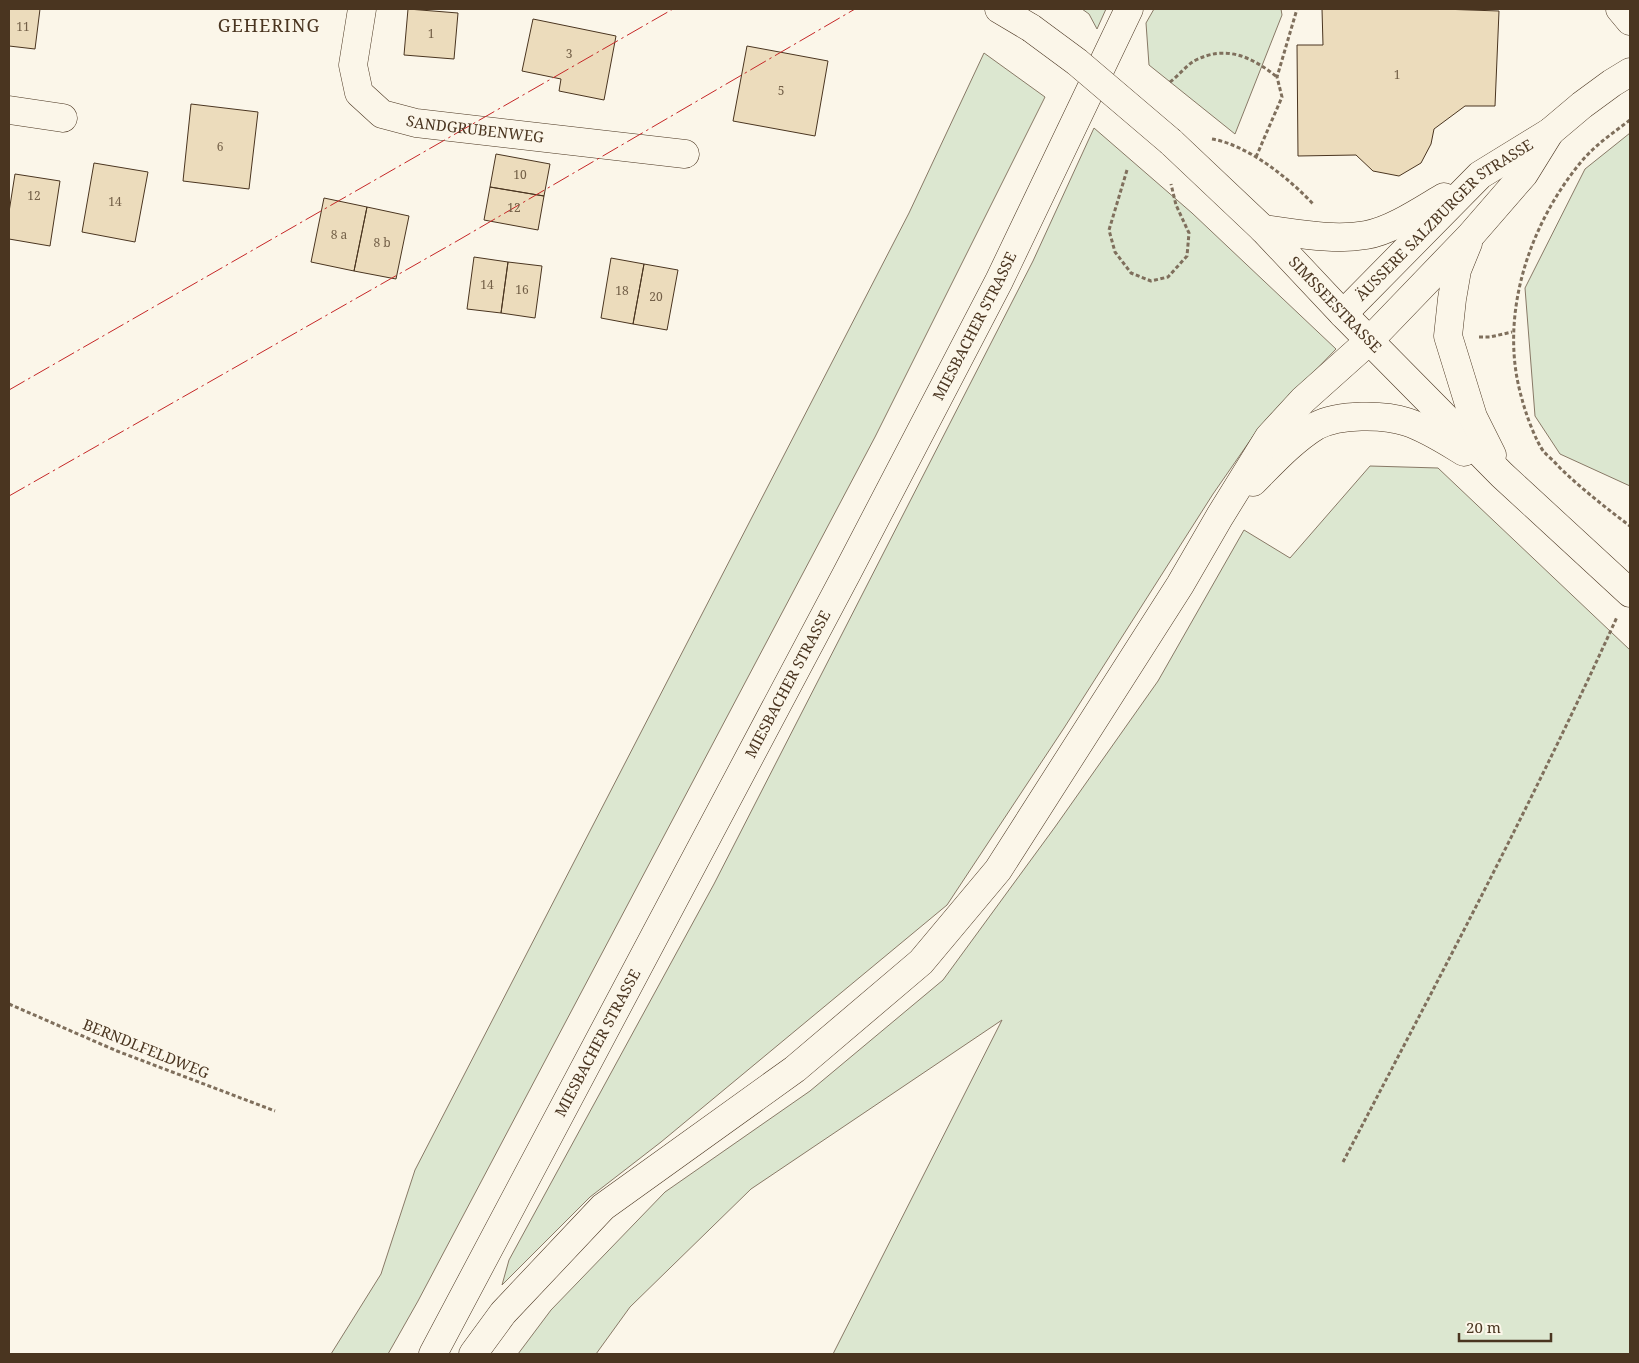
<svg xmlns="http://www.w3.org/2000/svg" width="1639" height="1363" viewBox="0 0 1639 1363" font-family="'Noto Serif',serif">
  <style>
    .green { fill: #dce7d0; stroke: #887966 }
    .building { fill: #ecdcbc; stroke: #4a3520 }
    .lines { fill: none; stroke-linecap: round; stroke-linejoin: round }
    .minor-casing { stroke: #4a3520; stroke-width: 29 }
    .secondary-casing { stroke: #4a3520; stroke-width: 29 }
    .path { stroke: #7f6f5c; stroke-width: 3; stroke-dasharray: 4 2.5; stroke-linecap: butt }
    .minor { stroke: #fbf6e9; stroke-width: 28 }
    .secondary { stroke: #fbf6e9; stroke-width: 28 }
    .secondary-bridge-casing { stroke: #4a3520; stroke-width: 29; stroke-linecap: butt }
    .secondary-bridge { stroke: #fbf6e9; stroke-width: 28 }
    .power { stroke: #c62828; stroke-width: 1; stroke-dasharray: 18 4 2.5 4; stroke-linecap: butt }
    .labels { text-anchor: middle; stroke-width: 4; stroke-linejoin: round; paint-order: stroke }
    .number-label { font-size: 12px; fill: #725f47 }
    .street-label { font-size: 15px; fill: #4a3520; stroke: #fbf6e9 }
    .quarter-label { font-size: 18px; letter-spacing: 1px; fill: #4a3520; stroke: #fbf6e9 }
  </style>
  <rect width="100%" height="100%" fill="#fbf6e9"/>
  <!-- green -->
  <path class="green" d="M 1082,9 L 1106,9 L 1097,29 L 1089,14 Z
    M 1154,9 L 1281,9 L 1282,15 L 1235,134 L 1149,65 L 1146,23 Z
    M 984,53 L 1045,97 L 875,437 L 418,1301 L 388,1354 L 331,1354 L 381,1274 L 415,1170 L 909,213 Z
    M 1094,128 L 1192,213 L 1336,349 L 1256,432 L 1213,494 L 1064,728 L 947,905 L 661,1142 L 590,1197 L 502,1285 L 509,1260 L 714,884 L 1033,261 Z
    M 1630,133 L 1630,486 L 1560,454 L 1535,416 L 1525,288 L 1585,169 Z
    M 1370,466 L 1438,468 L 1630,650 L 1630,1354 L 833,1354 L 1002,1020 L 751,1189 L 630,1307 L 596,1354 L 518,1354 L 551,1310 L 665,1192 L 810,1091 L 943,980 L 1055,827 L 1158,681 L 1244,530 L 1290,558 Z"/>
  <!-- building -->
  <path class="building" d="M 9,9 L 40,9 L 35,49 L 9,46 Z
    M 408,9 L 458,13 L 454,59 L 404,55 Z
    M 1322,9 L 1441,9 L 1499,11 L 1495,106 L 1465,106 L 1434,129 L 1431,144 L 1421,163 L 1399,176 L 1373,171 L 1356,155 L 1298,156 L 1297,45 L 1323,45 Z
    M 533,19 L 616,36 L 604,100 L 559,91 L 561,79 L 522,71 Z
    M 747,46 L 828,61 L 815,136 L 733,121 Z
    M 191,104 L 258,112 L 249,189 L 183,181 Z
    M 496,154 L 550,164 L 544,196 L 490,187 Z
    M 94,163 L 148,172 L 135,242 L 82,232 Z
    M 15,174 L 60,181 L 50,246 L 9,239 L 9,212 Z
    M 490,187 L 544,196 L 538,230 L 484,220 Z
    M 324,198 L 367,207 L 354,271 L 311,262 Z
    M 367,207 L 409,216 L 396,279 L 354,271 Z
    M 474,257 L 508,262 L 501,313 L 467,309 Z
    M 611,258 L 644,264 L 633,324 L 601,318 Z
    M 508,262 L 542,266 L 535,318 L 501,313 Z
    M 644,264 L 678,270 L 667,330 L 633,324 Z"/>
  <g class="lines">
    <defs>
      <g id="minor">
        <path id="s1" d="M 362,9 L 353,65 L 359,93 L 382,114 L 416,123 L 685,154"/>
        <path d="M 1620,9 L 1630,21"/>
        <path d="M 9,110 L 63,118"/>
      </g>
      <g id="secondary">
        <path d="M 999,9 L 1031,28"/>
        <path id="s2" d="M 1171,142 L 1263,229 L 1343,314 L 1502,475 L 1630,593"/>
        <path d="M 1263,229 C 1296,233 1332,241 1366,235 C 1391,231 1422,210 1444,197"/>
        <path d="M 1468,243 L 1457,270 L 1452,299 L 1448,336 L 1473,417 L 1492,455"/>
        <path id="s3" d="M 1343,314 L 1480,175 L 1550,132 L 1582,105 L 1612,83 L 1630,72"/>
        <path d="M 1253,482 C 1272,463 1293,440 1316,426 C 1339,414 1383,414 1407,422 C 1428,429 1446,441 1464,452"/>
        <path id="s4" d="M 433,1354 L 847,573 L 999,281 L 1129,9"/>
        <path d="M 473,1354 L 503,1313 L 603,1207 L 795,1069 L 921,962 L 998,870 L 1180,585 L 1220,516 L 1269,437 L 1303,400 L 1369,341 L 1471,235 L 1524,174 L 1550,132"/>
      </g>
    </defs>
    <!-- minor casing -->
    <use href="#minor" class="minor-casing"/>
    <!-- secondary casing -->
    <use href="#secondary" class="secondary-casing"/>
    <!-- path -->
    <path class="path" d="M 1170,82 C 1178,76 1186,66 1194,61 C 1226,44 1252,57 1277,77
      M 1630,120 C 1613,133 1595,145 1581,162 C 1528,226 1498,318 1522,399 C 1525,412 1536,442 1544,452 C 1549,457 1555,462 1560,468 C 1582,489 1606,508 1630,526
      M 1212,139 C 1248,145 1290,179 1314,205
      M 1256,157 L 1282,97 L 1277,77 L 1297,9
      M 1127,170 L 1109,230 L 1115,252 L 1131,273 L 1151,281 L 1168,277 L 1187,256 L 1189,233 L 1176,205 L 1171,184
      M 1479,337 L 1490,337 L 1512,332
      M 9,1004 L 117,1051 L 275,1111
      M 1343,1162 C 1437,982 1533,802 1617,617"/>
    <!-- minor -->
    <use href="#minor" class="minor"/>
    <!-- secondary -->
    <use href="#secondary" class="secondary"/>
    <defs>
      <path id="secondary-bridge" d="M 1031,28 L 1077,62 L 1171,142"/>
    </defs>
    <!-- secondary-bridge casing -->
    <use href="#secondary-bridge" class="secondary-bridge-casing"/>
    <!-- secondary-bridge -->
    <use href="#secondary-bridge" class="secondary-bridge"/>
    <!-- power -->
    <path class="power" d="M 9,390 L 673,9
      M 9,496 L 457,241 L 855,9"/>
  </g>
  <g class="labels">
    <!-- number labels -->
    <g class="number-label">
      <text x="23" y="31">11</text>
      <text x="431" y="38">1</text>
      <text x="569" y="58">3</text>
      <text x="1397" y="79">1</text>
      <text x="781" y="95">5</text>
      <text x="220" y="151">6</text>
      <text x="520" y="179">10</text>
      <text x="34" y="200">12</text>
      <text x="115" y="206">14</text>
      <text x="514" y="212">12</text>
      <text x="339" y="239">8 a</text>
      <text x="382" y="247">8 b</text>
      <text x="487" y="289">14</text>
      <text x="522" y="294">16</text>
      <text x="622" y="295">18</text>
      <text x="656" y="301">20</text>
    </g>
    <!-- street labels -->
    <g class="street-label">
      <text dy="5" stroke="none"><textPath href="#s1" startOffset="211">SANDGRUBENWEG</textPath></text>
      <text dy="5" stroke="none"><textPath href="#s3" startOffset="139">ÄUSSERE SALZBURGER STRASSE</textPath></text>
      <text dy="5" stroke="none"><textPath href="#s2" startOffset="231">SIMSSEESTRASSE</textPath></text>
      <text dy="5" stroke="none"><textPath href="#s4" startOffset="1162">MIESBACHER STRASSE</textPath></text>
      <text dy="5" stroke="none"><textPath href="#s4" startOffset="758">MIESBACHER STRASSE</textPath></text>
      <text dy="5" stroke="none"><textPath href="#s4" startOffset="352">MIESBACHER STRASSE</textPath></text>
      <text transform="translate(146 1049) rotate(22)" y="5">BERNDLFELDWEG</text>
    </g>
    <!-- quarter labels -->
    <g class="quarter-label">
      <text x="269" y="32">GEHERING</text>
    </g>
  </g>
  <!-- border -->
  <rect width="1639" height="1363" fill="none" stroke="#4a3520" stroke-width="20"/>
  <!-- scale -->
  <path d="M1459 1333v8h92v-8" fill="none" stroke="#4a3520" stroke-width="2.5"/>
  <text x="1466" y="1333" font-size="15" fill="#4a3520" stroke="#fbf6e9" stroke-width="4" paint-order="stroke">20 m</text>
</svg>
